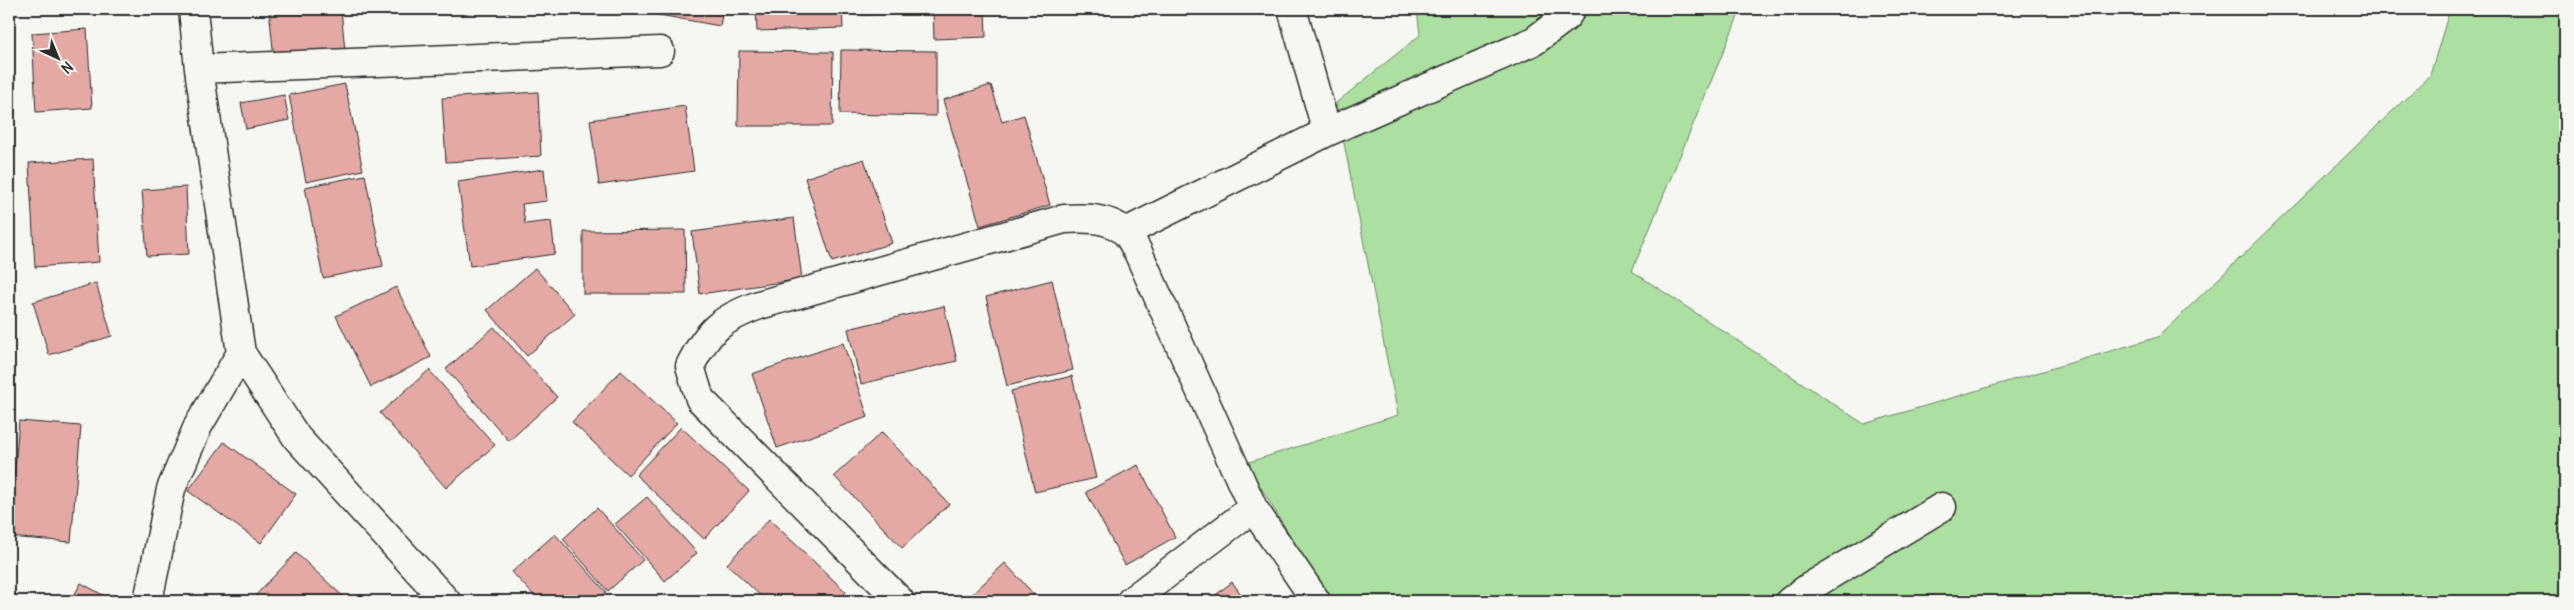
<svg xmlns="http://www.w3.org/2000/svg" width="2574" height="610" viewBox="0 0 2574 610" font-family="Delius,sans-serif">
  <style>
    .green { fill: #ace0a1; stroke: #6c8666 }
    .building { fill: #e4a9a5; stroke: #2b2b2b }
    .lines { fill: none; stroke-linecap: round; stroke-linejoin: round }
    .minor-casing { stroke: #2b2b2b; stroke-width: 31 }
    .minor { stroke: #f6f6f2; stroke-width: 28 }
  </style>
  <rect width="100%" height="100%" fill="#f6f6f2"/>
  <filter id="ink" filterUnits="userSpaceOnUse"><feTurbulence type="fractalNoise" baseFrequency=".02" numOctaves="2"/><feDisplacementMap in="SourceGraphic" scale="10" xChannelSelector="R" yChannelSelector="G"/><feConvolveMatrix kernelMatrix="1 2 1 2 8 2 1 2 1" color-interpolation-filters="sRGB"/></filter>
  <g filter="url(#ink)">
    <!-- green -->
    <path class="green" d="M 1417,9 L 1747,9 L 1739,14 L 1632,271 L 1864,424 L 2158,337 L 2430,75 L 2450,9 L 2565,9 L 2565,601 L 1330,601 L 1246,463 L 1398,415 L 1336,103 L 1420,35 Z"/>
    <!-- building -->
    <path class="building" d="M 269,9 L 341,9 L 345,51 L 274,58 Z
      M 460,9 L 587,9 L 587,10 L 460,13 Z
      M 637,9 L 723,9 L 720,26 L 637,11 Z
      M 756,9 L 842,9 L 843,28 L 757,31 Z
      M 861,9 L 924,9 L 924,13 L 862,15 Z
      M 985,11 L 986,37 L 934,39 L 933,12 Z
      M 87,29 L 92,108 L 36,112 L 32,33 Z
      M 841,50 L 936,51 L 936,116 L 840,114 Z
      M 739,51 L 833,52 L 832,126 L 738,126 Z
      M 345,84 L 363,170 L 306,182 L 289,95 Z
      M 991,85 L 1002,122 L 1024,115 L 1050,205 L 980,226 L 943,100 Z
      M 538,92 L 541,156 L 446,162 L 442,98 Z
      M 284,95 L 289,120 L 246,129 L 241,103 Z
      M 685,106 L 694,171 L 599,185 L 590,120 Z
      M 93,159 L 99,262 L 35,267 L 29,163 Z
      M 864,159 L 892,243 L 832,262 L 805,178 Z
      M 544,169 L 547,201 L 522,204 L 525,224 L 551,221 L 555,254 L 470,266 L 458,182 Z
      M 365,175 L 383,266 L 323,278 L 305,187 Z
      M 186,187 L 189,254 L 147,256 L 142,190 Z
      M 794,218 L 802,279 L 700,294 L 692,232 Z
      M 685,230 L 686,294 L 583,294 L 583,231 Z
      M 535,268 L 575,314 L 527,356 L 487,310 Z
      M 1052,280 L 1073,370 L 1007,386 L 986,297 Z
      M 96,283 L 112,336 L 49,355 L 33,302 Z
      M 396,287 L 431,357 L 371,387 L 336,316 Z
      M 944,306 L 957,361 L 861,384 L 848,329 Z
      M 494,327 L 557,397 L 509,441 L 446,369 Z
      M 843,343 L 868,417 L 777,448 L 752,374 Z
      M 429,370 L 495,445 L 446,488 L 380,413 Z
      M 621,371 L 677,423 L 628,475 L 572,422 Z
      M 1072,376 L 1096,478 L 1035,492 L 1011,391 Z
      M 19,421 L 81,426 L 71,542 L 9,537 Z
      M 681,427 L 749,491 L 704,539 L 636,475 Z
      M 882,432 L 949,504 L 902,548 L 834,476 Z
      M 224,442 L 296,494 L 261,543 L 188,491 Z
      M 1138,465 L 1175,537 L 1125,565 L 1086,492 Z
      M 647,497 L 697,553 L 665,581 L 615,524 Z
      M 597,508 L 643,560 L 608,591 L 563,539 Z
      M 769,519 L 846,592 L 837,601 L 766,601 L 727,564 Z
      M 555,534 L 606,592 L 595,601 L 539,601 L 512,572 Z
      M 296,553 L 348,601 L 254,601 L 252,599 Z
      M 1005,563 L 1040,601 L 965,601 Z
      M 1232,582 L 1246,601 L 1208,601 Z
      M 81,583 L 114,601 L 71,601 Z"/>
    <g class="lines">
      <defs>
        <path id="minor" d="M 193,9 L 199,69 L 241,353 L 297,438 L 446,601
          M 1292,9 L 1327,132
          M 199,69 L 660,51
          M 1126,232 L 1327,132 L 1534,41 L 1566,17 L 1571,9
          M 148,601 L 171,489 L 198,426 L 241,353
          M 900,601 L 700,399 L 690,366 C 708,330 721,319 759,305 L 1064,219 C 1085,218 1109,217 1125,232 C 1131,237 1134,246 1138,252 L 1253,508
          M 1131,601 L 1253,508 L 1316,601
          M 1790,601 L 1808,588 L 1942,507"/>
      </defs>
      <!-- minor casing -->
      <use href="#minor" class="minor-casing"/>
      <!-- minor -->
      <use href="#minor" class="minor"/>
    </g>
  </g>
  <!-- margin -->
  <rect width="2574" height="610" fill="none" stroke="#f6f6f2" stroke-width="30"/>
  <rect x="15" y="15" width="2544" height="580" fill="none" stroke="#2b2b2b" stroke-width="2" filter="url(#ink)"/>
  <!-- north arrow -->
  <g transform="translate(58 58) rotate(136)" stroke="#f6f6f2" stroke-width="4" paint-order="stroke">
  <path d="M0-4L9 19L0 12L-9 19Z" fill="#2b2b2b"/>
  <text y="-8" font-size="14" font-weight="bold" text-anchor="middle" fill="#2b2b2b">N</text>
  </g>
</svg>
